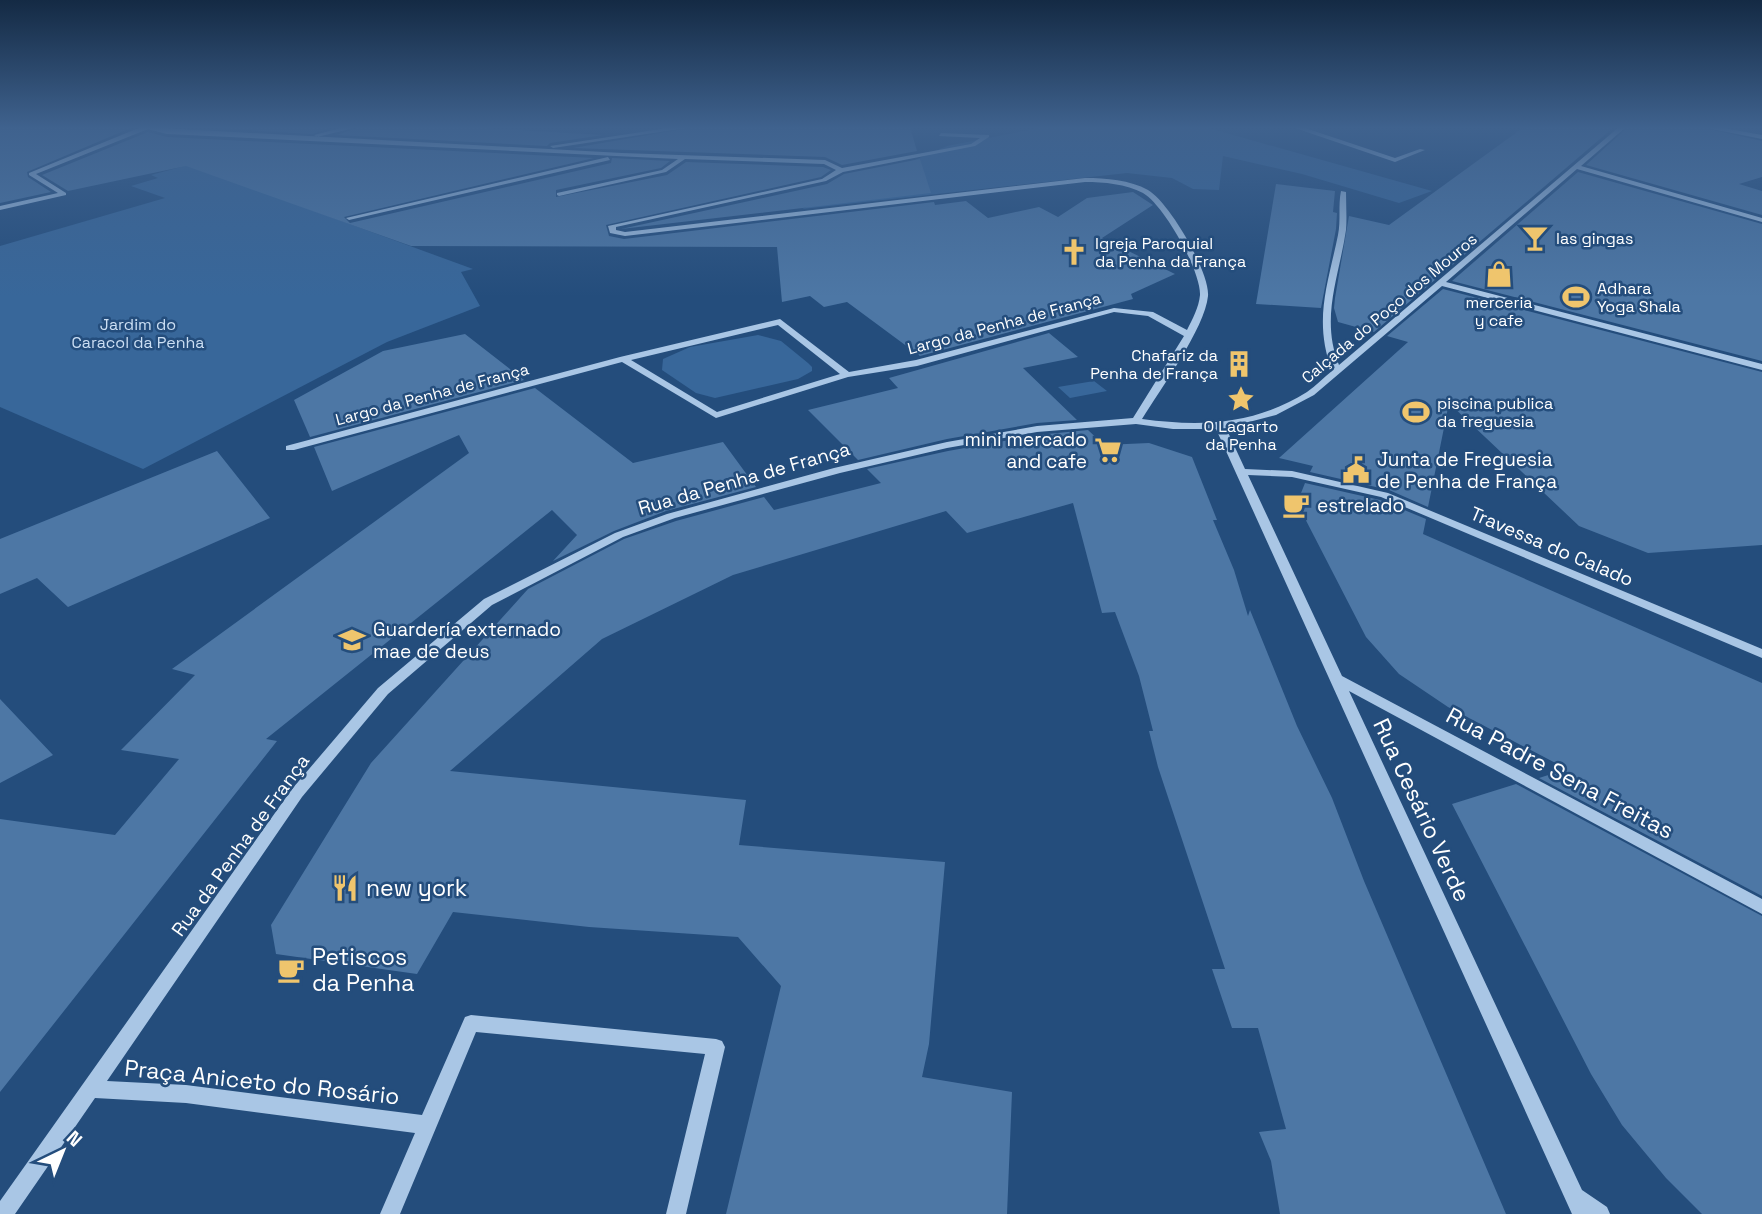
<svg xmlns="http://www.w3.org/2000/svg" width="1762" height="1214" viewBox="0 0 1762 1214" font-family="'Space Grotesk',sans-serif">
  <style>
    .green { fill: #38679a }
    .building { fill: #4d77a5 }
    .lines { fill: none; stroke-linecap: round; stroke-linejoin: round }
    .minor { fill: #a9c6e5; fill-rule: evenodd }
    .labels { text-anchor: middle; stroke-width: 5; stroke-linejoin: round; paint-order: stroke }
    .far-poi-label { font-size: 16px; fill: #fff; stroke: #244d7c; text-anchor: start }
    .far-street-label { font-size: 16px; fill: #fff; stroke: #244d7c }
    .far-park-label { font-size: 16px; fill: #ccdff4; stroke: #244d7c }
    .poi-label { font-size: 19px; fill: #fff; stroke: #244d7c; text-anchor: start }
    .street-label { font-size: 19px; fill: #fff; stroke: #244d7c }
    .near-street-label { font-size: 23px; fill: #fff; stroke: #244d7c }
    .near-poi-label { font-size: 23px; fill: #fff; stroke: #244d7c; text-anchor: start }
  </style>
  <rect width="100%" height="100%" fill="#244d7c"/>
  <!-- green -->
  <path class="green" d="M 1045,127 L 1205,127 L 1432,191 L 1399,203 L 1302,174 L 1223,156 L 1219,190 L 1193,189 L 1172,178 L 1127,173 L 802,209 L 947,146 Z
    M 188,165 L 473,269 L 461,272 L 480,306 L 387,342 L 143,469 L 0,407 L 0,246 L 165,198 L 131,186 L 158,178 L 151,175 Z
    M 758,335 L 781,341 L 808,363 L 812,367 L 812,371 L 798,379 L 715,398 L 696,393 L 662,370 L 663,359 L 690,347 Z
    M 1094,381 L 1107,391 L 1070,398 L 1058,387 Z"/>
  <!-- building -->
  <path class="building" d="M 0,127 L 133,127 L 27,172 L 28,177 L 51,192 L 0,203 Z
    M 198,127 L 333,127 L 312,134 Z
    M 360,127 L 466,127 L 603,135 L 550,143 L 547,146 L 337,135 Z
    M 695,127 L 910,127 L 917,151 L 842,165 L 825,157 L 573,148 Z
    M 1524,127 L 1614,127 L 1374,332 L 1338,322 L 1334,308 L 1335,298 L 1349,216 L 1389,225 Z
    M 1628,127 L 1700,127 L 1762,141 L 1762,177 L 1739,184 L 1762,191 L 1762,215 L 1586,165 Z
    M 148,132 L 167,137 L 594,158 L 344,217 L 350,223 L 611,163 L 612,158 L 670,161 L 661,168 L 556,190 L 556,197 L 667,175 L 686,162 L 823,167 L 831,170 L 821,177 L 606,225 L 609,236 L 624,239 L 934,202 L 935,205 L 966,201 L 988,218 L 1039,207 L 1058,217 L 1087,198 L 1133,192 L 1153,205 L 1102,238 L 1175,274 L 1131,294 L 1133,299 L 920,356 L 847,302 L 824,307 L 810,296 L 782,302 L 777,247 L 411,246 L 186,166 L 68,191 L 42,175 Z
    M 920,159 L 931,193 L 621,229 L 827,184 L 844,174 Z
    M 1578,172 L 1762,224 L 1762,361 L 1452,281 Z
    M 1276,184 L 1335,191 L 1333,212 L 1337,213 L 1336,229 L 1321,308 L 1256,304 Z
    M 1443,289 L 1762,372 L 1762,545 L 1648,553 L 1579,526 L 1449,403 L 1428,507 L 1389,490 L 1310,472 L 1313,466 L 1279,458 L 1408,342 L 1387,336 Z
    M 1049,333 L 1078,357 L 1023,368 L 1077,420 L 1037,423 L 947,439 L 858,460 L 808,410 L 898,388 L 889,378 Z
    M 465,334 L 524,380 L 310,437 L 294,400 L 383,351 Z
    M 535,388 L 633,463 L 723,442 L 756,487 L 666,511 L 614,531 L 553,561 L 577,535 L 552,510 L 266,739 L 277,741 L 0,1092 L 0,819 L 115,835 L 179,759 L 121,750 L 195,675 L 172,669 L 469,453 L 459,435 L 332,491 L 314,447 Z
    M 1088,430 L 1104,445 L 1149,443 L 1192,457 L 1217,520 L 1213,520 L 1234,570 L 1248,616 L 1250,610 L 1297,726 L 1332,798 L 1364,881 L 1506,1214 L 1280,1214 L 1271,1161 L 1259,1132 L 1286,1129 L 1258,1028 L 1232,1028 L 1212,969 L 1225,969 L 1158,767 L 1149,731 L 1153,731 L 1139,676 L 1115,612 L 1102,613 L 1073,503 L 967,533 L 946,511 L 733,575 L 602,639 L 450,771 L 746,800 L 739,845 L 945,862 L 929,1044 L 922,1077 L 1012,1092 L 1007,1214 L 726,1214 L 781,986 L 738,937 L 589,927 L 453,912 L 417,974 L 276,954 L 271,925 L 371,763 L 528,589 L 624,539 L 676,521 L 764,497 L 774,510 L 881,483 L 867,469 L 948,451 L 1037,435 Z
    M 217,451 L 270,518 L 68,607 L 37,578 L 0,594 L 0,539 Z
    M 1305,483 L 1380,500 L 1426,519 L 1423,534 L 1762,683 L 1762,896 L 1539,778 L 1567,769 L 1448,707 L 1399,674 L 1366,637 L 1297,503 Z
    M 0,699 L 53,755 L 0,783 Z
    M 1516,784 L 1762,916 L 1762,1214 L 1702,1214 L 1666,1178 L 1622,1125 L 1591,1074 L 1452,804 Z"/>
  <g class="lines">
    <!-- minor -->
    <path class="minor" d="M 141,127 L 622,153 L 825,160 L 842,168 L 971,144 L 980,138 L 939,136 L 941,133 L 989,135 L 989,137 L 975,146 L 843,172 L 826,181 L 616,227 L 616,230 L 625,232 L 1085,178 C 1106,178 1130,180 1148,190 C 1169,202 1210,272 1208,296 C 1205,328 1160,390 1142,419 C 1202,427 1254,425 1307,392 C 1316,386 1324,377 1332,371 C 1313,320 1328,284 1338,235 C 1341,220 1338,205 1341,191 L 1346,192 C 1346,205 1347,218 1346,230 C 1339,277 1320,318 1339,365 L 1619,127 L 1626,127 L 1581,166 L 1762,218 L 1762,222 L 1577,169 L 1446,282 L 1762,364 L 1762,370 L 1442,286 L 1314,395 L 1276,415 L 1226,428 L 1245,469 L 1292,471 L 1388,493 L 1762,649 L 1762,658 L 1381,497 L 1292,477 L 1248,475 L 1342,676 L 1762,899 L 1762,914 L 1349,691 L 1582,1190 L 1607,1207 L 1610,1214 L 1572,1214 L 1216,429 L 1173,429 L 1136,424 L 1037,432 L 947,448 L 840,473 L 675,518 L 623,537 L 492,605 L 388,694 L 302,797 L 107,1081 L 186,1085 L 422,1115 L 465,1017 L 471,1015 L 716,1039 L 722,1041 L 725,1047 L 686,1214 L 666,1214 L 705,1054 L 476,1032 L 400,1214 L 380,1214 L 415,1133 L 186,1103 L 95,1098 L 15,1214 L 0,1214 L 0,1201 L 292,789 L 378,688 L 484,599 L 615,533 L 667,514 L 834,468 L 947,442 L 1037,426 L 1133,418 L 1184,336 L 1148,316 L 1114,312 L 917,366 L 848,377 L 716,418 L 622,362 L 294,450 L 286,450 L 286,446 L 620,357 L 780,319 L 849,372 L 916,360 L 1114,308 L 1153,312 L 1187,330 C 1192,320 1199,307 1200,295 C 1201,271 1164,205 1143,193 C 1126,184 1104,182 1085,182 L 625,236 L 610,233 L 608,226 L 822,179 L 836,170 L 824,164 L 685,159 L 666,172 L 559,196 L 557,195 L 557,193 L 662,170 L 678,159 L 167,134 L 148,129 L 36,174 L 66,193 L 66,195 L 0,210 L 0,206 L 58,193 L 29,175 L 29,173 ZM 778,325 L 840,374 L 717,412 L 631,360 Z
      M 345,127 L 358,127 L 317,137 L 314,135 Z
      M 674,127 L 693,127 L 553,148 L 550,146 Z
      M 1292,127 L 1302,127 L 1395,158 L 1420,149 L 1425,150 L 1395,162 Z
      M 1702,127 L 1718,127 L 1762,135 L 1762,139 Z
      M 608,157 L 610,160 L 349,220 L 346,218 Z"/>
  </g>
  <!-- sky -->
  <linearGradient id="sky" x2="0" y2="1"><stop stop-color="#142a44"/><stop offset="0.43" stop-color="#3f628e"/><stop offset="1" stop-color="#3f628e" stop-opacity="0"/></linearGradient>
  <rect width="1762" height="297" fill="url(#sky)"/>
  <!-- icons -->
  <defs>
    <symbol id="bar-bare" viewBox="-9 -9 18 18"><path d="M-6-5H6L.8 .8V4.5H3.5V6h-7V4.5H-.8V.8Z" fill="#efc56d" stroke="#244d7c" stroke-width="2.5" paint-order="stroke"/></symbol>
    <symbol id="church-bare" viewBox="-9 -9 18 18"><path d="M-1.2-6h2.4v3.5h3.3v2.4h-3.3V6h-2.4V-.1h-3.3v-2.4h3.3Z" fill="#efc56d" stroke="#244d7c" stroke-width="2.5" paint-order="stroke"/></symbol>
    <symbol id="shop-bare" viewBox="-9 -9 18 18"><path d="M-5-2.5h2.3a2.7 3.5 0 0 1 5.4 0H5L5.5 6h-11ZM-1.5-2.5h3a1.5 2.3 0 0 0-3 0Z" fill="#efc56d" stroke="#244d7c" stroke-width="2.5" paint-order="stroke"/></symbol>
    <symbol id="stadium-bare" viewBox="-9 -9 18 18"><path d="M0-5a6.5 5 0 1 0 0 10a6.5 5 0 1 0 0-10ZM-3.5-1.8h7v3.6h-7Z" fill="#efc56d" stroke="#244d7c" stroke-width="2.5" paint-order="stroke"/></symbol>
    <symbol id="building-bare" viewBox="-9 -9 18 18"><path d="M-4-6H4V6H1V3H-1V6H-4ZM-2.5-4.3h1.7v1.8h-1.7ZM.8-4.3h1.7v1.8H.8ZM-2.5-1h1.7V.8h-1.7ZM.8-1h1.7V.8H.8Z" fill="#efc56d" stroke="#244d7c" stroke-width="2.5" paint-order="stroke"/></symbol>
    <symbol id="sight-bare" viewBox="-9 -9 18 18"><path d="M0-6L1.8-2.2L6-1.7L2.9 1.2L3.7 5.4L0 3.3L-3.7 5.4L-2.9 1.2L-6-1.7L-1.8-2.2Z" fill="#efc56d" stroke="#244d7c" stroke-width="2.5" paint-order="stroke"/></symbol>
    <symbol id="supermarket-bare" viewBox="-9 -9 18 18"><path d="M-6-5.5h2.5l.6 2H6L4.5 2H-2.5L-4.4-4H-6ZM-1.5 3.2a1.3 1.3 0 1 0 .1 0ZM3 3.2a1.3 1.3 0 1 0 .1 0Z" fill="#efc56d" stroke="#244d7c" stroke-width="2.5" paint-order="stroke"/></symbol>
    <symbol id="civic-bare" viewBox="-9 -9 18 18"><path d="M-.6-6.5H3V-4.5H.6V-3L4-1V1h2V6H-6V1h2V-1L-.6-3ZM-1.2 2.5V6h2.4V2.5Z" fill="#efc56d" stroke="#244d7c" stroke-width="2.5" paint-order="stroke"/></symbol>
    <symbol id="cafe-bare" viewBox="-9 -9 18 18"><path d="M-5.5-4.5H6V0H3Q3 3.5 0 3.5H-2.5Q-5.5 3.5-5.5 0ZM3-3.2v2h1.7v-2ZM-6 4.5H4V6H-6Z" fill="#efc56d" stroke="#244d7c" stroke-width="2.5" paint-order="stroke"/></symbol>
    <symbol id="school-bare" viewBox="-9 -9 18 18"><path d="M0-5L7-2L0 1L-7-2ZM-4 1L0 2.5L4 1V4Q0 6-4 4Z" fill="#efc56d" stroke="#244d7c" stroke-width="2.5" paint-order="stroke"/></symbol>
    <symbol id="restaurant-bare" viewBox="-9 -9 18 18"><path d="M-5-6h1v4h1v-4h1v4h1v-4h1v5L-1.5 .5V6h-2V.5L-5-1ZM5-6V6H3V1.5H1.5Q1.5-4 5-6Z" fill="#efc56d" stroke="#244d7c" stroke-width="2.5" paint-order="stroke"/></symbol>
  </defs>
  <g fill-rule="evenodd">
    <use href="#bar-bare" x="1516" y="219" width="38" height="38"/>
    <use href="#church-bare" x="1055" y="233" width="38" height="38"/>
    <use href="#shop-bare" x="1480" y="255" width="38" height="38"/>
    <use href="#stadium-bare" x="1557" y="278" width="38" height="38"/>
    <use href="#building-bare" x="1220" y="345" width="38" height="38"/>
    <use href="#sight-bare" x="1222" y="380" width="38" height="38"/>
    <use href="#stadium-bare" x="1397" y="393" width="38" height="38"/>
    <use href="#supermarket-bare" x="1089" y="431" width="38" height="38"/>
    <use href="#civic-bare" x="1337" y="451" width="38" height="38"/>
    <use href="#cafe-bare" x="1277" y="486" width="38" height="38"/>
    <use href="#school-bare" x="333" y="621" width="38" height="38"/>
    <use href="#restaurant-bare" x="326" y="869" width="38" height="38"/>
    <use href="#cafe-bare" x="272" y="951" width="38" height="38"/>
  </g>
  <g class="labels">
    <!-- far-poi labels -->
    <g class="far-poi-label">
      <text x="1556" y="244">las gingas</text>
      <text x="1095" y="249">Igreja Paroquial<tspan x="1095" dy="18">da Penha da França</tspan></text>
      <text x="1597" y="294">Adhara<tspan x="1597" dy="18">Yoga Shala</tspan></text>
      <text x="1499" y="308" text-anchor="middle">merceria<tspan x="1499" dy="18">y cafe</tspan></text>
      <text x="1218" y="361" text-anchor="end">Chafariz da<tspan x="1218" dy="18">Penha de França</tspan></text>
      <text x="1437" y="409">piscina publica<tspan x="1437" dy="18">da freguesia</tspan></text>
      <text x="1241" y="432" text-anchor="middle">O Lagarto<tspan x="1241" dy="18">da Penha</tspan></text>
    </g>
    <!-- far-street labels -->
    <g class="far-street-label">
      <text transform="translate(1389 308) rotate(-40)" y="6">Calçada do Poço dos Mouros</text>
      <text transform="translate(1004 323) rotate(-15)" y="6">Largo da Penha de França</text>
      <text transform="translate(432 394) rotate(-15)" y="6">Largo da Penha de França</text>
    </g>
    <!-- far-park labels -->
    <g class="far-park-label">
      <text x="138" y="330">Jardim do<tspan x="138" dy="18">Caracol da Penha</tspan></text>
    </g>
    <!-- poi labels -->
    <g class="poi-label">
      <text x="1087" y="446" text-anchor="end">mini mercado<tspan x="1087" dy="22">and cafe</tspan></text>
      <text x="1377" y="466">Junta de Freguesia<tspan x="1377" dy="22">de Penha de França</tspan></text>
      <text x="1317" y="512">estrelado</text>
      <text x="373" y="636">Guardería externado<tspan x="373" dy="22">mae de deus</tspan></text>
    </g>
    <!-- street labels -->
    <g class="street-label">
      <text transform="translate(744 478) rotate(-16)" y="7">Rua da Penha de França</text>
      <text transform="translate(1552 546) rotate(23)" y="7">Travessa do Calado</text>
      <text transform="translate(240 845) rotate(-54)" y="7">Rua da Penha de França</text>
    </g>
    <!-- near-street labels -->
    <g class="near-street-label">
      <text transform="translate(1560 773) rotate(28)" y="8">Rua Padre Sena Freitas</text>
      <text transform="translate(1422 810) rotate(65)" y="8">Rua Cesário Verde</text>
      <text transform="translate(262 1082) rotate(6)" y="8">Praça Aniceto do Rosário</text>
    </g>
    <!-- near-poi labels -->
    <g class="near-poi-label">
      <text x="366" y="896">new york</text>
      <text x="312" y="965">Petiscos<tspan x="312" dy="26">da Penha</tspan></text>
    </g>
  </g>
  <!-- north arrow -->
  <g transform="translate(63 1151) rotate(43)" stroke="#244d7c" stroke-width="5" paint-order="stroke">
  <path d="M0-5L12 26L0 18L-12 26Z" fill="#ffffff"/>
  <text y="-10" font-size="19" font-weight="bold" text-anchor="middle" fill="#ffffff">N</text>
  </g>
</svg>
